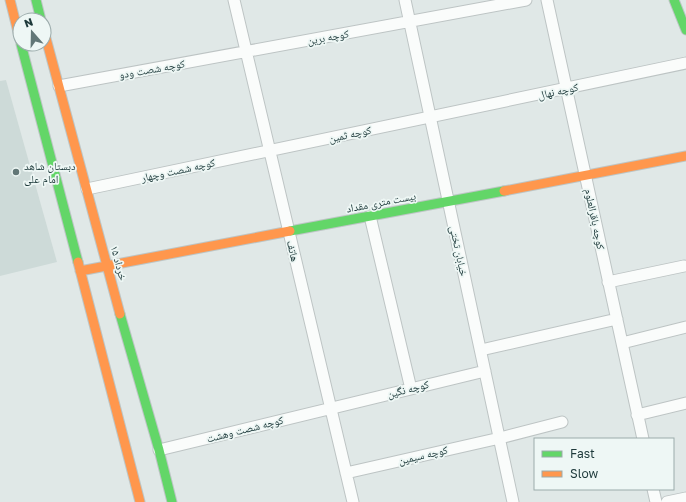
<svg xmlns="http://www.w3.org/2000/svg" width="686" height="502" viewBox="0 0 686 502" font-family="'Golos Text','Noto Naskh Arabic',sans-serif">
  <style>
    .built { fill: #cddad8 }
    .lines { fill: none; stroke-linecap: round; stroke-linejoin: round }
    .street-casing { stroke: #bdc4c4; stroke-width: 13 }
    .fast-casing { stroke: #bdc5c5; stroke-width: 11 }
    .slow-casing { stroke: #bdc5c5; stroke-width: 11 }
    .street { stroke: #fafcfb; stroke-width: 11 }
    .fast { stroke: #63d668; stroke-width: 9 }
    .slow { stroke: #ff974d; stroke-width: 9 }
    .poi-dot { fill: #627777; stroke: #eef7f5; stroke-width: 1.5 }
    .labels { text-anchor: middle; stroke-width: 3.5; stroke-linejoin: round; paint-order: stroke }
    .street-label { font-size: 11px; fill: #1e3a3b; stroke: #eef7f5 }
    .poi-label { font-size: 11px; fill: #1e3a3b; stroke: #eef7f5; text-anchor: start }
  </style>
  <rect width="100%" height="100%" fill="#e0e8e7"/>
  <!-- built -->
  <path class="built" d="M 6,80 L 57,262 L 0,276 L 0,81 Z"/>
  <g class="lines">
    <defs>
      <path id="street" d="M 234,0 L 353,502
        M 405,0 L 513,502
        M 547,0 L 643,439
        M 59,86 L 526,0
        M 87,189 L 686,63
        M 370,216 L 411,389
        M 608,282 L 684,266
        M 622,343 L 686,327
        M 481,350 L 617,319
        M 637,415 L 686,403
        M 159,450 L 485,371
        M 346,473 L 500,438 L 562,422
        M 653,489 L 656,502
        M 667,502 L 686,498"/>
      <path id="fast" d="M 36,0 L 41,20
        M 674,0 L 686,30
        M 21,44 L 78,262
        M 290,231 L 504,191
        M 120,314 L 159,450 L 172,502"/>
      <path id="slow" d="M 10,0 L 20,40
        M 44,31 L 120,314
        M 504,191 L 686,156
        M 78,262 L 140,502
        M 80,271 L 290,231"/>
    </defs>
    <!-- street casing -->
    <use href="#street" class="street-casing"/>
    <!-- fast casing -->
    <use href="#fast" class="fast-casing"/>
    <!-- slow casing -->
    <use href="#slow" class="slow-casing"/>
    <!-- street -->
    <use href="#street" class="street"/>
    <!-- fast -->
    <use href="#fast" class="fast"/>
    <!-- slow -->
    <use href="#slow" class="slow"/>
  </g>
  <!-- markers -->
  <circle class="poi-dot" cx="16" cy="172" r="4"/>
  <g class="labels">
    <!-- street labels -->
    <g class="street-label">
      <text transform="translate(328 37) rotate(-10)" y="4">کوچه برین</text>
      <text transform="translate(152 69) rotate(-10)" y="4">کوچه شصت ودو</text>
      <text transform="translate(558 91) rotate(-12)" y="4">کوچه نهال</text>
      <text transform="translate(350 134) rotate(-12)" y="4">کوچه ثمین</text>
      <text transform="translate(178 170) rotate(-12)" y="4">کوچه شصت وچهار</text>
      <text transform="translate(381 202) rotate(-11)" y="4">بیست متری مقداد</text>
      <text transform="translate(595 219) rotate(78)" y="4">کوچه باقرالعلوم</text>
      <text transform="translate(293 251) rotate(77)" y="4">هاتف</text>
      <text transform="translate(459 251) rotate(78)" y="4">خیابان تختی</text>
      <text transform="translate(119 263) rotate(75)" y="4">۱۵ خرداد</text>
      <text transform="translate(408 389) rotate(-14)" y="4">کوچه نگین</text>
      <text transform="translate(245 429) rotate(-14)" y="4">کوچه شصت وهشت</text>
      <text transform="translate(423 455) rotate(-13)" y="4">کوچه سیمین</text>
    </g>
    <!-- poi labels -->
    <g class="poi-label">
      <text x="24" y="170">دبستان شاهد<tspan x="24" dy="13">امام علی</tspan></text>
    </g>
  </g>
  <!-- legend -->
  <rect x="534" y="438" width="140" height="52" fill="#eef7f5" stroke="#9babab"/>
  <rect x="542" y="451" width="20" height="6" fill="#63d668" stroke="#9babab"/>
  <text x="570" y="458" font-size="12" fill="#1e3a3b">Fast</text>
  <rect x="542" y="471" width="20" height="6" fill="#ff974d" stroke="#9babab"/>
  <text x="570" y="478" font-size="12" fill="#1e3a3b">Slow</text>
  <!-- north arrow -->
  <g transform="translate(32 32) rotate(340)"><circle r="19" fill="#eef7f5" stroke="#9babab"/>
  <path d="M0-3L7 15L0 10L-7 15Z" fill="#627777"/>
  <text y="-6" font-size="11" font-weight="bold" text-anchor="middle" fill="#1e3a3b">N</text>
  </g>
</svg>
